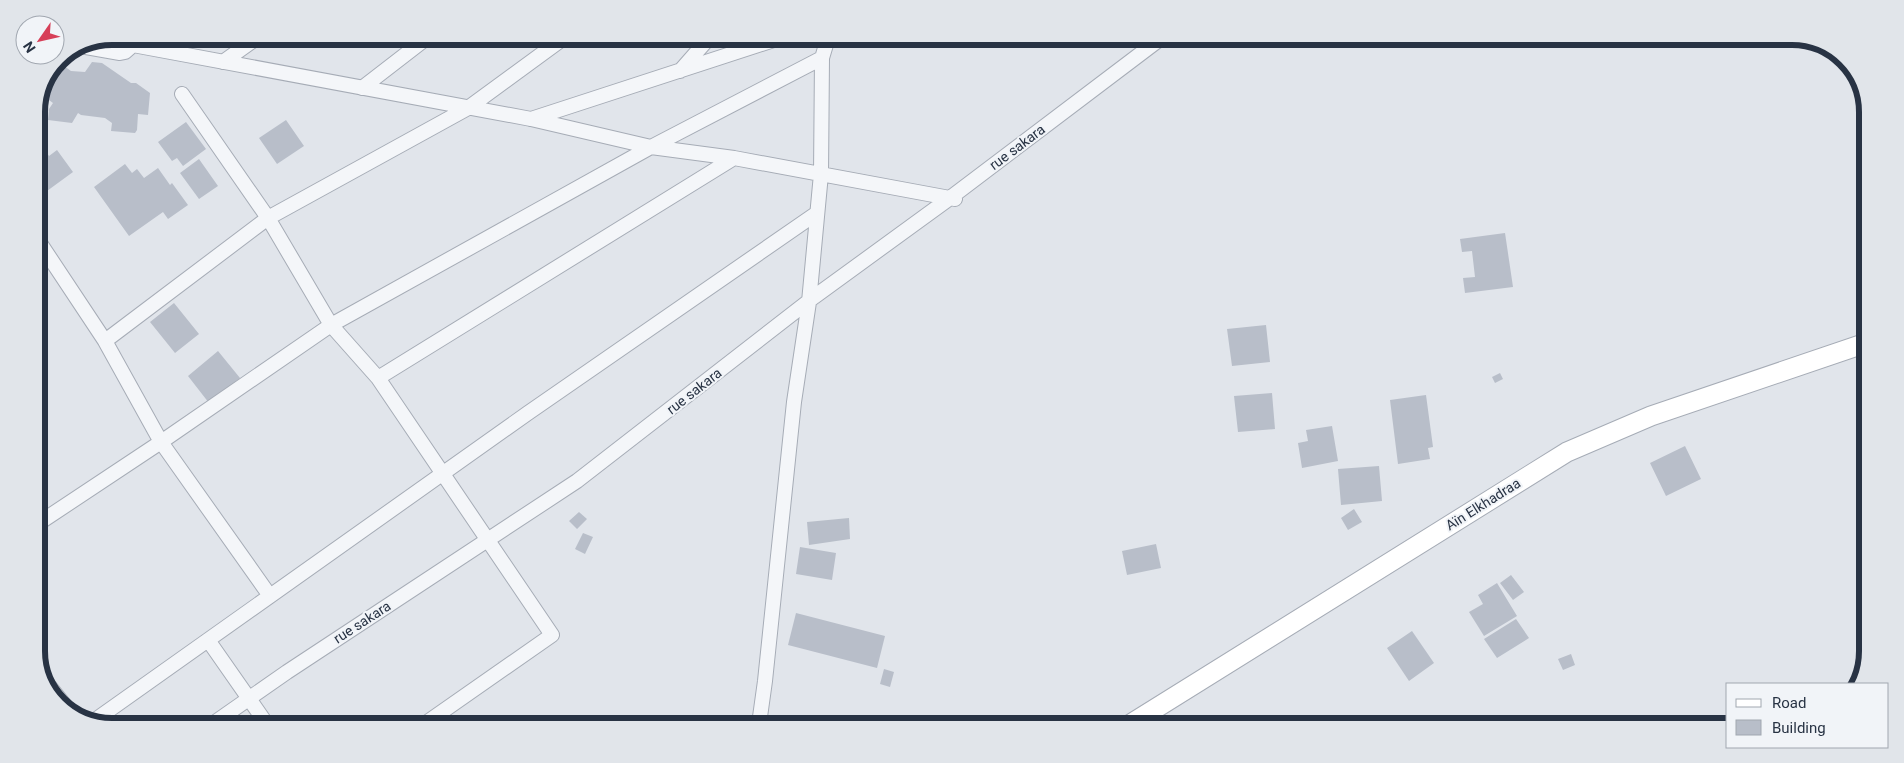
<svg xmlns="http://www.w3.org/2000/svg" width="1904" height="763" viewBox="0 0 1904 763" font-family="Roboto,sans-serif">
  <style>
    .building { fill: #b8bec9 }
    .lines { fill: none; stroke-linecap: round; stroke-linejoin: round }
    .street-casing { stroke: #a6acb6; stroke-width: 16 }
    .secondary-casing { stroke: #a6acb6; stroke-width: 21 }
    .street { stroke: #f4f6f9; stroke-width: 14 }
    .secondary { stroke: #fff; stroke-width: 19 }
    .labels { text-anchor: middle; stroke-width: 4; stroke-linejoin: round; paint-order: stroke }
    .street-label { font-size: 14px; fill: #283344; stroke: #f1f4f8 }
    .rim { fill: none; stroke: #283344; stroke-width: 6 }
  </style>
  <rect width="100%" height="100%" fill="#e1e5eb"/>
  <!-- building -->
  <path class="building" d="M 92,62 L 102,63 L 131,83 L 136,83 L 150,93 L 148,115 L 138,114 L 137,130 L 135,133 L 111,131 L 112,123 L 105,118 L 81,115 L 78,113 L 72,123 L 48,120 L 49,109 L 53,103 L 42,95 L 53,72 L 60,73 L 64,66 L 71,71 L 85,72 Z
    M 286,120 L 304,146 L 277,164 L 259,138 Z
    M 186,122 L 206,149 L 183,166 L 177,158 L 172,161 L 158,142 Z
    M 44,149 L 49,156 L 57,150 L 73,172 L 36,199 L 36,150 L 39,153 Z
    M 199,159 L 218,186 L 199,199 L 180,173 Z
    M 125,164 L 132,173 L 137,169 L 144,178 L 158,168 L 170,185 L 172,183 L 188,205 L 168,219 L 163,212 L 129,236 L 94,187 Z
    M 1505,233 L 1513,287 L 1465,293 L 1463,278 L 1475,277 L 1472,251 L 1462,252 L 1460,239 Z
    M 174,303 L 199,334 L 175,353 L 150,322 Z
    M 1266,325 L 1270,362 L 1232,366 L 1227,329 Z
    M 218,351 L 240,378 L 209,403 L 188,376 Z
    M 1500,373 L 1503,379 L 1495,383 L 1492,377 Z
    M 1272,393 L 1275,429 L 1238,432 L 1234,396 Z
    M 1426,395 L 1433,447 L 1428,448 L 1430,459 L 1398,464 L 1390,400 Z
    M 1332,426 L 1338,461 L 1302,468 L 1298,443 L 1308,441 L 1306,430 Z
    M 1685,446 L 1701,479 L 1666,496 L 1650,463 Z
    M 1379,466 L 1382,501 L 1341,505 L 1338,469 Z
    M 1354,509 L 1362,522 L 1348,530 L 1341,518 Z
    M 579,512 L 587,519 L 577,529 L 569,521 Z
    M 849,518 L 850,539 L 809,545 L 807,522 Z
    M 583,533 L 593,537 L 585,554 L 575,549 Z
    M 1156,544 L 1161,568 L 1127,575 L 1122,551 Z
    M 800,547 L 836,553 L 832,580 L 796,574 Z
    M 1511,575 L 1524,592 L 1513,600 L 1500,583 Z
    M 1497,583 L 1517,616 L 1484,636 L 1469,612 L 1483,604 L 1478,595 Z
    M 796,613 L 885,636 L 877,668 L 788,645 Z
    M 1516,619 L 1529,638 L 1497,658 L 1484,639 Z
    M 1412,631 L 1434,663 L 1409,681 L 1387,648 Z
    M 1571,654 L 1575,665 L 1563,670 L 1558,659 Z
    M 884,669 L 894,672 L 890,687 L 880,684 Z"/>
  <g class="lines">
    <defs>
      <path id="street" d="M 133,45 L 531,119 L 651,147 L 734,158 L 955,199
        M 86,47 L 120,53 L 125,52 L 133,45 L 131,36
        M 223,62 L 258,37
        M 680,71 L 709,38
        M 362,88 L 428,37
        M 182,94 L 268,218 L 331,325 L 378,378 L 552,635 L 426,723
        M 531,119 L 780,38
        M 36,237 L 105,341 L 161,442 L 270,596
        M 105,341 L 268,218 L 468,108 L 565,37
        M 378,378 L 734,158
        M 36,525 L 161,442 L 331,325 L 651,147 L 822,58
        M 208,640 L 266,723
        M 46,682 L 67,708
        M 91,723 L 528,413 L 817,213
        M 214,723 L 287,672 L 577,481 L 814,297 L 950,198 L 1160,39
        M 759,724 L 765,681 L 794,402 L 809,302 L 821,174 L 822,58 L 828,38"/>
      <path id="secondary" d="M 1129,725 L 1567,452 L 1651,416 L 1866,343"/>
    </defs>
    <!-- street casing -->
    <use href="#street" class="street-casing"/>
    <!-- secondary casing -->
    <use href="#secondary" class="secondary-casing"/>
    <!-- street -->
    <use href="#street" class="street"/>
    <!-- secondary -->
    <use href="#secondary" class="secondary"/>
  </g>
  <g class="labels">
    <!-- street labels -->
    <g class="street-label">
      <text transform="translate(1017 147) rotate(-37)" y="5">rue sakara</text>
      <text transform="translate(694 391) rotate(-38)" y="5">rue sakara</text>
      <text transform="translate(1483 504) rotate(-32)" y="5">Aïn Elkhadraa</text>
      <text transform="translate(362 622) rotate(-33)" y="5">rue sakara</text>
    </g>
  </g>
  <!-- crop -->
  <path d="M0 0H1904V763H0ZM112 45H1792A67 67 0 0 1 1859 112V651A67 67 0 0 1 1792 718H112A67 67 0 0 1 45 651V112A67 67 0 0 1 112 45Z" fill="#e1e5ea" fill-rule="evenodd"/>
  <path class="rim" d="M112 45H1792A67 67 0 0 1 1859 112V651A67 67 0 0 1 1792 718H112A67 67 0 0 1 45 651V112A67 67 0 0 1 112 45Z"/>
  <!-- legend -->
  <rect x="1726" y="683" width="162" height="65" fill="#f1f4f8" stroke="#a1a7b0"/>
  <rect x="1736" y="699" width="25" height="8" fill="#ffffff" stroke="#a1a7b0"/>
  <text x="1772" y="708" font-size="15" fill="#283344">Road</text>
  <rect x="1736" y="720" width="25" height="15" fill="#b8bec9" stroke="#a1a7b0"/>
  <text x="1772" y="733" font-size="15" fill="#283344">Building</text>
  <!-- north arrow -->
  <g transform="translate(40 40) rotate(236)"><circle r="24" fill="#f1f4f8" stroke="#a1a7b0"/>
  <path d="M0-4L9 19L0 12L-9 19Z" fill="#d73f58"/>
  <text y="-8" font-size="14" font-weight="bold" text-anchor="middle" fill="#283344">N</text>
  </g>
</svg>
